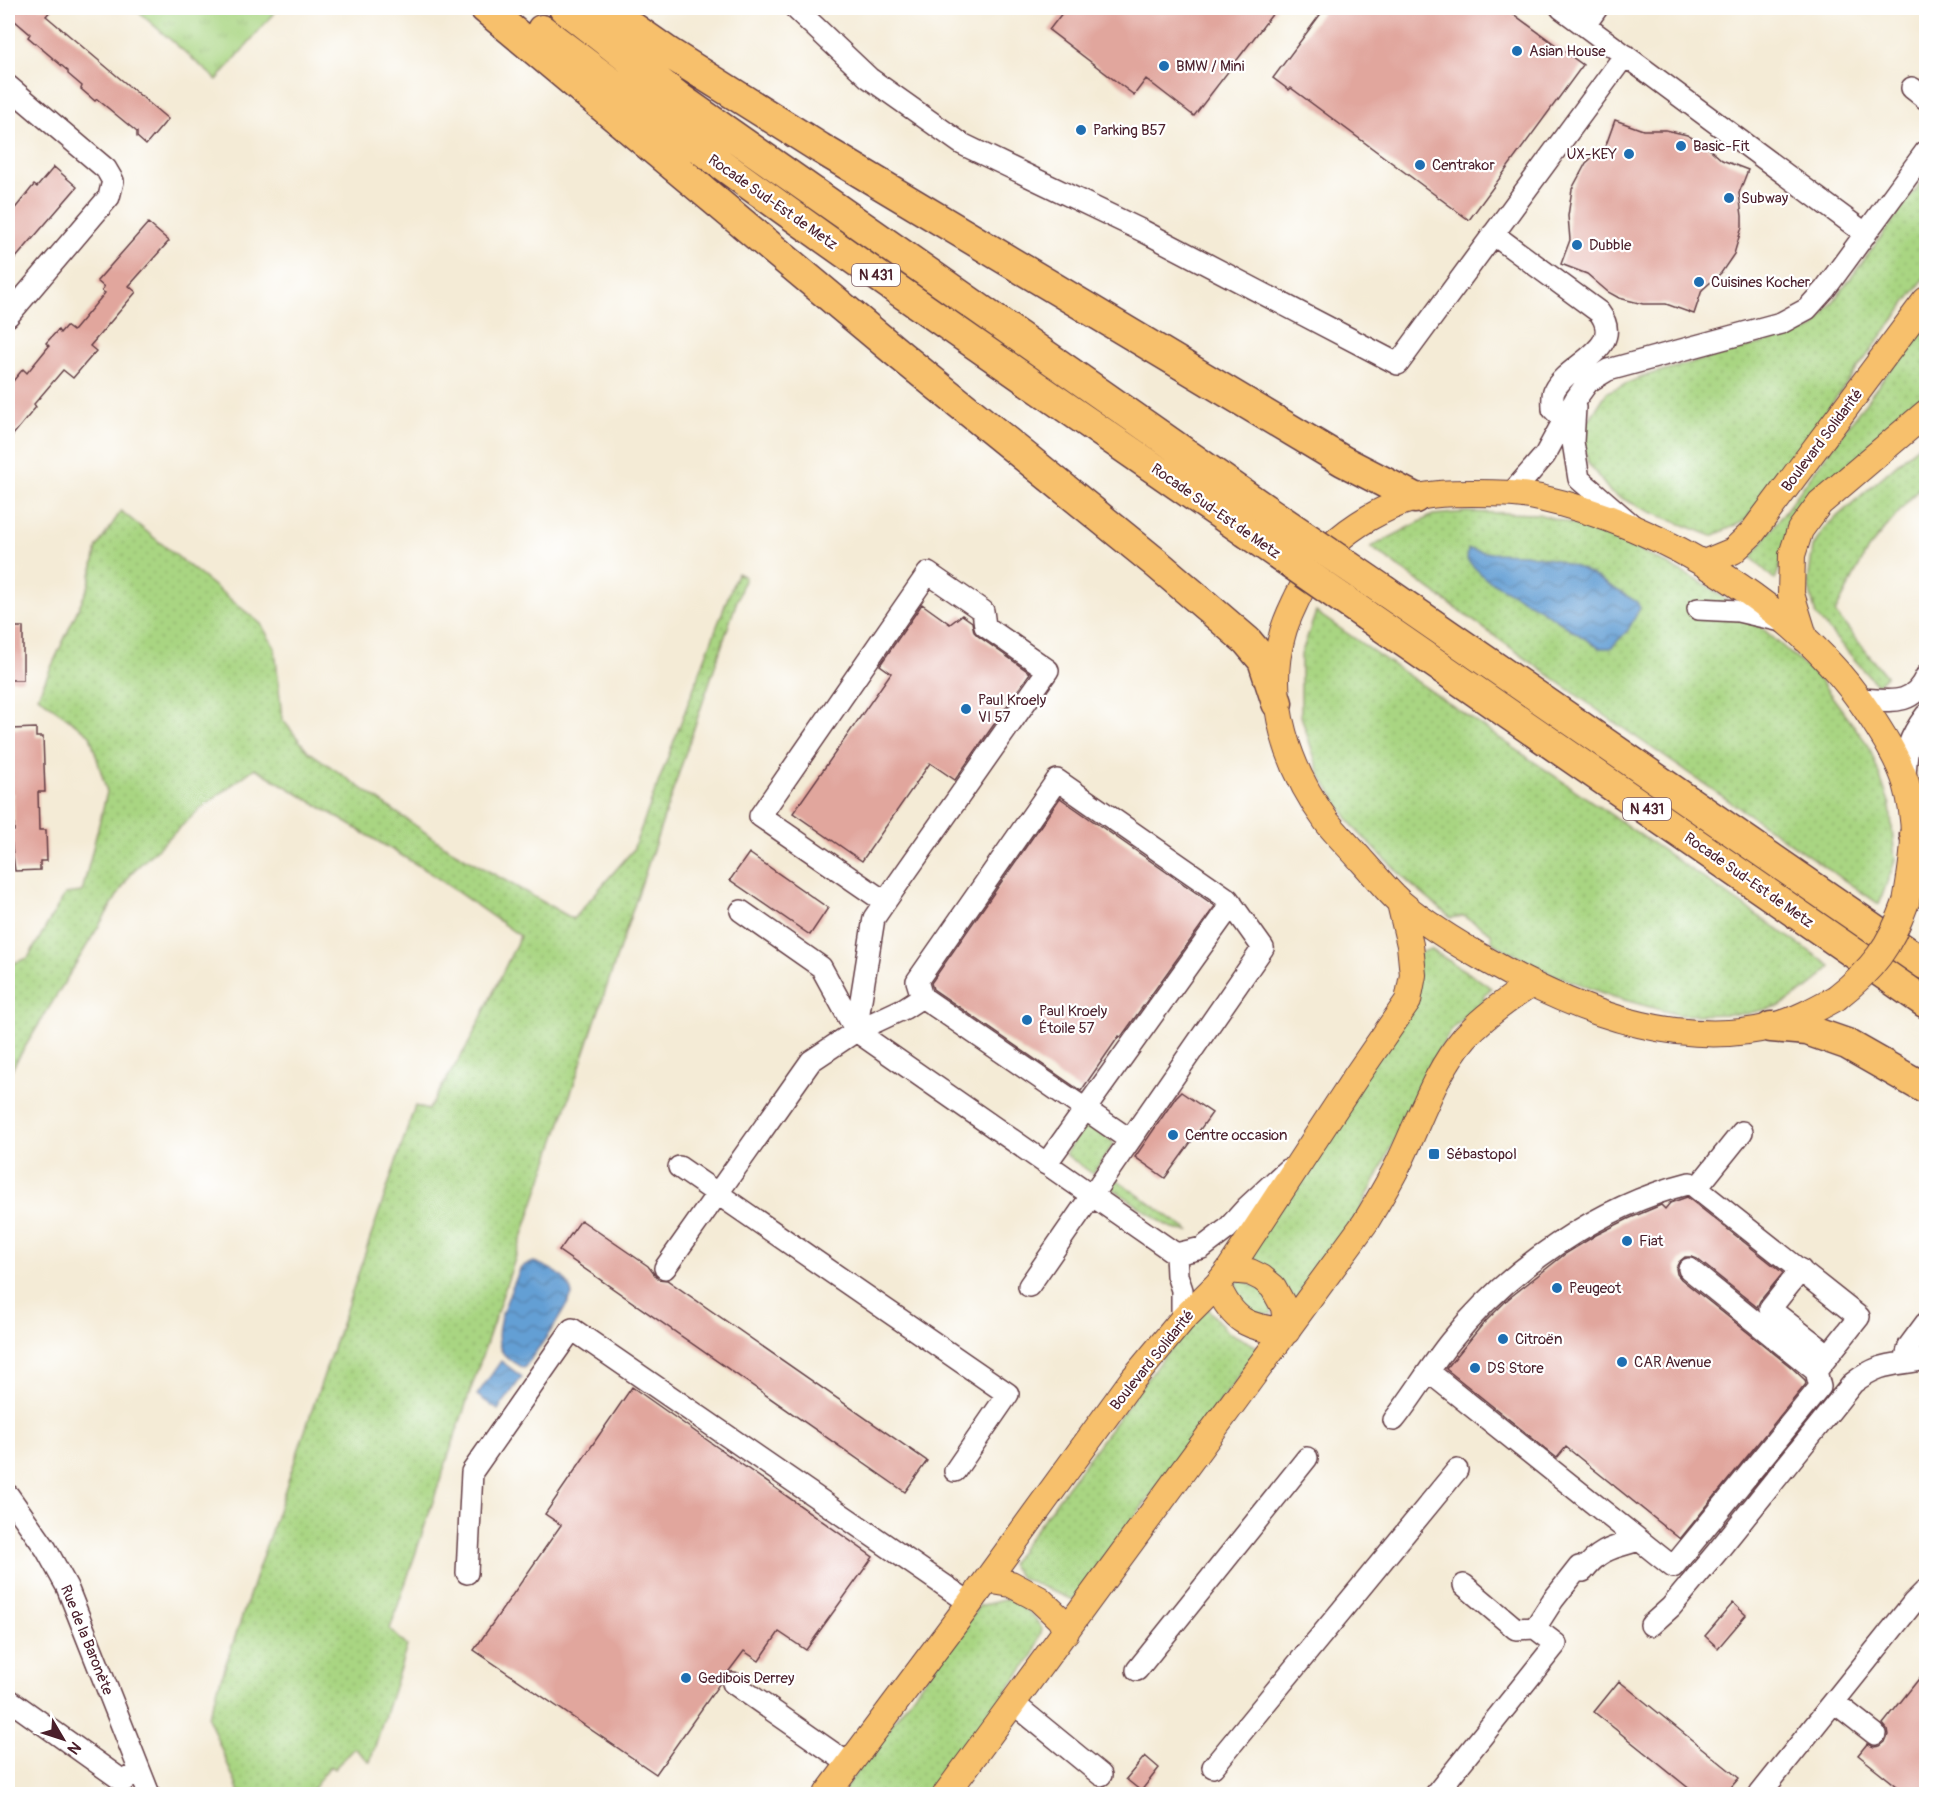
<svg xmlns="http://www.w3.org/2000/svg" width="1934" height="1802" viewBox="0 0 1934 1802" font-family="Pangolin,sans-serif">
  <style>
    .grass { fill: url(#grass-dots); stroke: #7a7a56; stroke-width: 1.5 }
    .park { fill: url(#park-tufts); stroke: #7a7a56; stroke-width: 1.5 }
    .water { fill: url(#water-waves); stroke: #575f80; stroke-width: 1.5 }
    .building { fill: #e1a69d }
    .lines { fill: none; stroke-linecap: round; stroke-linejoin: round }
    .minor-casing { stroke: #643e45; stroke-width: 24 }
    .major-casing { stroke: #643e45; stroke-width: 28 }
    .highway-casing { stroke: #643e45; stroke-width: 33 }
    .minor { stroke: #fff; stroke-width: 21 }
    .major { stroke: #f7c06c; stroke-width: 26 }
    .highway { stroke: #f7c06c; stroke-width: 30 }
    .major-bridge-casing { stroke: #643e45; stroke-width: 28; stroke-linecap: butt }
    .highway-bridge-casing { stroke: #643e45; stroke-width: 33; stroke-linecap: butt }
    .major-bridge { stroke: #f7c06c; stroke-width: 26 }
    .highway-bridge { stroke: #f7c06c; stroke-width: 30 }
    .poi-dot { fill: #1f6fb2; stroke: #fff; stroke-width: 2 }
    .labels { text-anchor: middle; stroke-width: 4.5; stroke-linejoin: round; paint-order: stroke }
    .shield { fill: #fff; stroke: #80626b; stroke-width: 1.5 }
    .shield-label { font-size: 14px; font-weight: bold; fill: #4a1f2b }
    .poi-label { font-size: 15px; fill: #4a1f2b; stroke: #fff; text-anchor: start }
    .street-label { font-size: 15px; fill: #4a1f2b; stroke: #fff }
  </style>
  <defs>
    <pattern id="grass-dots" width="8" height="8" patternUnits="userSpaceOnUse" patternTransform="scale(1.5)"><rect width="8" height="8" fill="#a9d582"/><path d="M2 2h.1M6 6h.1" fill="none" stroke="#93b670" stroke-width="1.8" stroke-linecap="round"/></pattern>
    <pattern id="park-tufts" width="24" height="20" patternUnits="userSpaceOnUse" patternTransform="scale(1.5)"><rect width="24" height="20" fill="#a9d582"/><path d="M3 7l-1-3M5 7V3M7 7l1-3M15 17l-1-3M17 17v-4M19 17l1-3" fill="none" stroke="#93b670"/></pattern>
    <pattern id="water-waves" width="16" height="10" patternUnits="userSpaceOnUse" patternTransform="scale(1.5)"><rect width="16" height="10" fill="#649fd4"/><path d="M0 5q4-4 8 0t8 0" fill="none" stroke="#5481ac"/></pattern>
  </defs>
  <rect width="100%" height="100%" fill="#fff"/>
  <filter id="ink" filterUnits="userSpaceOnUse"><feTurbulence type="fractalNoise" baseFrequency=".0167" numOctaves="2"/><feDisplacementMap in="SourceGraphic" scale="12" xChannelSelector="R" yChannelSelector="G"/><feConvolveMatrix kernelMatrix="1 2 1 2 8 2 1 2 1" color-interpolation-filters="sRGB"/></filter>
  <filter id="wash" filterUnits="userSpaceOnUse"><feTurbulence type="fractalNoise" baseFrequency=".008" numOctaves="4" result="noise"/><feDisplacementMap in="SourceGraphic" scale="24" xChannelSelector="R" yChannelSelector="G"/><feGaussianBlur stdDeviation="1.35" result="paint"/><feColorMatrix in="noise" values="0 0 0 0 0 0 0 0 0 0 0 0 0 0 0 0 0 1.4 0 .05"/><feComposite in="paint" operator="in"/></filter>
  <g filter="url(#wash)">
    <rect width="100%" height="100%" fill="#f4ebd6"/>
    <!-- grass -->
    <path class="grass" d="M 1926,176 L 1926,276 L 1745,521 L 1712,536 L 1648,511 L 1611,493 L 1588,463 L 1582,431 L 1607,392 L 1644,376 L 1813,329 Z
      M 1926,321 L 1926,399 L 1802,507 L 1775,580 L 1751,557 Z
      M 1926,439 L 1926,480 L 1868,549 L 1835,613 L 1886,676 L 1877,685 L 1816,616 L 1808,583 L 1813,547 L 1825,527 Z
      M 121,511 L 261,624 L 275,648 L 282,719 L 308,751 L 448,848 L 573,919 L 633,850 L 737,573 L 745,577 L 390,1629 L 407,1646 L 370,1762 L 354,1748 L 334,1769 L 330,1766 L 309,1794 L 240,1794 L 208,1717 L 415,1106 L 428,1110 L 469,1043 L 520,936 L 426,870 L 255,768 L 201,808 L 131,873 L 8,1075 L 8,965 L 28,958 L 65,894 L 82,892 L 107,792 L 90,735 L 38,696 L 89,585 L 97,547 Z
      M 1466,512 L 1538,514 L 1583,527 L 1630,545 L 1708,586 L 1762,628 L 1819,679 L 1869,746 L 1890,805 L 1895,861 L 1879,904 L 1617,724 L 1371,547 L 1433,515 Z
      M 1316,612 L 1831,966 L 1813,985 L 1780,1006 L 1745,1014 L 1679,1015 L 1614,997 L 1552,974 L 1493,943 L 1491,933 L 1464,916 L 1451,918 L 1408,882 L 1354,828 L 1320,775 L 1301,716 L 1301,655 Z
      M 1430,949 L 1483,982 L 1491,988 L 1483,997 L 1485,1000 L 1452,1029 L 1433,1060 L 1378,1175 L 1358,1213 L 1294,1301 L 1272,1272 L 1248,1257 L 1421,952 Z
      M 1088,1125 L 1090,1125 L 1113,1142 L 1113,1145 L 1093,1174 L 1065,1154 L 1084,1126 Z
      M 1113,1177 L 1189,1231 L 1176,1230 L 1166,1225 L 1108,1185 Z
      M 1242,1279 L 1271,1295 L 1272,1314 C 1268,1314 1262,1315 1258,1314 C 1245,1311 1236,1295 1236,1283 Z
      M 1207,1307 L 1226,1331 L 1260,1348 L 1073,1600 L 1021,1578 L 1010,1564 L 1161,1360 Z
      M 1012,1598 L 1035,1618 L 1042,1629 L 1034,1654 L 932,1794 L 840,1794 L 979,1606 Z"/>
    <!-- park -->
    <path class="park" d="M 134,8 L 278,8 L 217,80 Z"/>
    <!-- water -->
    <path class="water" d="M 1468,549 L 1491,553 L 1525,554 L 1556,560 L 1584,570 L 1637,602 L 1640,608 L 1628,630 L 1611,648 L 1599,648 L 1540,609 L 1486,579 L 1467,560 Z
      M 534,1262 C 550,1268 569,1276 572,1295 C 559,1321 541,1345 524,1368 L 521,1367 C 515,1363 507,1359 503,1353 C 488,1332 512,1291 520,1269 L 525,1265 Z
      M 501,1361 L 522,1377 L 498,1410 L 477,1395 Z"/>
    <g id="blocks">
      <!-- building -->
      <path class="building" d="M 8,8 L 53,8 L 46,16 L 168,119 L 146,145 L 137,137 L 137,132 L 97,99 L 95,101 L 81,89 L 82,86 L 68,74 L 68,71 L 28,37 L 30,34 L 8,15 Z
        M 1066,8 L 1277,8 L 1194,116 L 1146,79 L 1134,95 L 1049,30 Z
        M 1325,8 L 1505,8 L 1583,65 L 1469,220 L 1291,88 L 1289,90 L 1273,78 Z
        M 1615,120 L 1643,130 L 1666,130 L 1687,135 L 1705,145 L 1722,160 L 1748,170 L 1739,193 L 1742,216 L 1742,227 L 1734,254 L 1721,273 L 1702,290 L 1694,314 L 1666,304 L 1643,304 L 1619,298 L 1608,292 L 1587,274 L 1561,264 L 1570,240 L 1568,216 L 1572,189 L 1586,163 L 1606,145 Z
        M 54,167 L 77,187 L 8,267 L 8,217 L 34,185 L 37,187 Z
        M 148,223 L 169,241 L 129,286 L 136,292 L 90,346 L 96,351 L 73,378 L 63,370 L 34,404 L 36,407 L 8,441 L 8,387 L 23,369 L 27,373 L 49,346 L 46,343 L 58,330 L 60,333 L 66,326 L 73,331 L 105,293 L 102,291 L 104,287 L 97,281 Z
        M 922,604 L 950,624 L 962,615 L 972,622 L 974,632 L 978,636 L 1030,673 L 955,780 L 930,763 L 862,861 L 793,813 L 891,673 L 880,665 Z
        M 8,627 L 23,627 L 23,680 L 8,680 Z
        M 36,728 L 36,737 L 43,737 L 45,792 L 38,792 L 39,830 L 46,830 L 47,861 L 40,861 L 40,870 L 15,871 L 10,831 L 14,831 L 14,813 L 13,793 L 9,793 L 8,738 L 11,738 L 11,729 Z
        M 1060,798 L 1215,906 L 1121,1037 L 1119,1036 L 1081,1091 L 933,989 L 931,983 Z
        M 749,853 L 828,908 L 810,935 L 730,880 Z
        M 1181,1092 L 1212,1113 L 1165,1178 L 1135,1157 L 1176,1097 Z
        M 1687,1197 L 1783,1273 L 1760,1301 L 1757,1307 L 1697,1259 L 1692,1257 L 1685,1257 L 1679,1262 L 1676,1268 L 1677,1274 L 1681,1279 L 1791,1367 L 1805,1380 L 1806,1384 L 1680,1539 L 1566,1447 L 1557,1458 L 1446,1369 L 1483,1324 L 1508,1299 L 1565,1254 L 1596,1235 L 1628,1219 L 1661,1205 L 1665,1209 L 1670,1203 Z
        M 581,1220 L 648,1266 L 658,1279 L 667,1280 L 927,1461 L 905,1492 L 559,1251 Z
        M 632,1387 L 873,1557 L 806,1650 L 779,1632 L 759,1661 L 744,1651 L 729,1671 L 723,1675 L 720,1683 L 656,1774 L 474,1650 L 561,1525 L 545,1514 Z
        M 1733,1603 L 1746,1615 L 1718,1648 L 1705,1636 Z
        M 1926,1670 L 1926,1794 L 1907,1794 L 1858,1755 L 1867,1744 L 1874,1747 L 1880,1746 L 1885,1742 L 1888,1735 L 1887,1729 L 1883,1724 Z
        M 1619,1681 L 1739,1778 L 1725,1794 L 1696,1794 L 1594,1712 Z
        M 1145,1756 L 1159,1768 L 1141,1791 L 1126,1779 Z"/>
    </g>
  </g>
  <g filter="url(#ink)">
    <use href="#blocks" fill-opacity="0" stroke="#643e45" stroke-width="1.5"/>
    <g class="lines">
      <defs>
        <path id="minor" d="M 795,8 L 869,78 L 962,144 L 1143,231 L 1398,364 L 1625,55
          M 1561,8 L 1866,234
          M 1585,25 L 1597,8
          M 8,86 L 106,169 L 113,181 L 109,197 L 8,316
          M 1912,88 L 1926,99
          M 1493,234 L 1599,312 C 1627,349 1567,363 1554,391 C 1552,396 1553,404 1553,409 L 1564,420
          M 1575,407 L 1573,442 L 1579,479 L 1632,525
          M 1511,494 L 1545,455 L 1575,400 L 1588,382 L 1608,370 L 1781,323 L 1807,309 L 1825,289 L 1926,151
          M 1698,609 L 1738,611 L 1786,622
          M 1859,699 C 1888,700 1912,708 1926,676
          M 1905,779 C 1906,749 1908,739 1926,715
          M 741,911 L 821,967 L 856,1031 L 1176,1254 L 1202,1248 L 1227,1229 L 1247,1207 L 1287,1170
          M 856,1031 L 874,918 L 885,902 L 1048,670 L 985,626 L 983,611 L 928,573 L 760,816 L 885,902
          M 1046,1164 L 1232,904
          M 679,1167 L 1008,1394 L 955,1471
          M 1697,1188 L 1742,1132
          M 1176,1254 L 1177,1275 L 1182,1290 L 1182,1320
          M 665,1268 L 811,1061 L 856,1031 L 905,1008 L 922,997
          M 1689,1269 L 1816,1371
          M 1801,1270 L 1770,1309 L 1829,1355
          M 1029,1286 L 1263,948 L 1228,899 L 1057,780 L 917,981 L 922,997 L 1130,1140
          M 1905,1361 L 1909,1346 L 1926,1323
          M 1394,1420 C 1414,1395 1430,1367 1450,1342 C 1508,1269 1599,1206 1690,1183 L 1859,1317 L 1816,1371 L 1820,1387 L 1673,1567 L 1429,1372
          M 8,1495 L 46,1549 L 67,1587 L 149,1794
          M 1583,1571 C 1601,1548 1613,1548 1639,1540
          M 467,1573 L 472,1472 L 572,1329 L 970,1603
          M 1651,1625 L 1671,1607 L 1717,1552 L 1853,1383 C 1882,1361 1893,1366 1926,1359
          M 1535,1628 L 1553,1600 L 1579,1567
          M 1137,1670 L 1307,1458
          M 733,1683 L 849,1764
          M 8,1699 L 123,1781 L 140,1772
          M 1834,1702 L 1875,1734
          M 1013,1703 L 1101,1775
          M 1213,1767 L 1457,1470
          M 1436,1794 L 1556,1644 L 1535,1628 L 1516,1629 L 1464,1585
          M 1760,1794 L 1913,1603 L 1926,1590"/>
        <path id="major" d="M 1704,563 L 1733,551 L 1752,533 L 1926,300
          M 1805,639 L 1791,594 L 1792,555 L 1800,530 L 1820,503 L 1926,413
          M 1836,998 C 1816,1009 1796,1020 1774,1026 C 1677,1051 1570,1008 1488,961 C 1458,944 1428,926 1402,904 C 1387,891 1374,874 1361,860 C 1350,847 1337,835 1327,822 C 1289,770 1264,700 1282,636 C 1285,622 1292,609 1298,596 C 1307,579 1317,560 1331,546 C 1353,525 1384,507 1412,499 C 1430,493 1453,493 1472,493 C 1495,493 1518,493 1540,498 C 1663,525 1801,609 1870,715 C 1884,737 1898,758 1906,783 C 1919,829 1914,856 1906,902
          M 1229,1270 L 1250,1272 L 1262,1278 L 1273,1287 L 1284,1307 L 1287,1331
          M 1217,1285 C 1233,1322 1248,1328 1287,1331
          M 987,1580 L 1011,1584 L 1039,1599 L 1060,1619 L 1066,1632
          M 827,1794 L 970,1603 L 1133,1379 L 1182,1320 L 1217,1285 L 1229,1270 L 1357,1075 L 1408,1001 L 1413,975 L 1410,945 L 1400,903
          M 946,1794 L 1365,1223 C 1377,1203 1389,1183 1399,1163 C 1420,1120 1434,1073 1465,1037 C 1484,1016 1507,1000 1530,985"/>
        <path id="highway" d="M 485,8 L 901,356 L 1156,563 L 1247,641 L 1263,660 L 1277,703
          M 564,8 L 682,100 L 1266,510
          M 605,8 L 669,53 L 820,148 L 1343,461 L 1415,498
          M 542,30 C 770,206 1009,367 1246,532
          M 1386,592 L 1926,965
          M 1367,616 L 1926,1003
          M 1915,835 L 1926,850
          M 1771,1027 L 1807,1030 L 1847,1044 L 1926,1089"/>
      </defs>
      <!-- minor casing -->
      <use href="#minor" class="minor-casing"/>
      <!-- major casing -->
      <use href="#major" class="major-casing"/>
      <!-- highway casing -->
      <use href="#highway" class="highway-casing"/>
      <!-- minor -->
      <use href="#minor" class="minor"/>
      <!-- major -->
      <use href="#major" class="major"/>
      <!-- highway -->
      <use href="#highway" class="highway"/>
      <defs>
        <path id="major-bridge" d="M 1836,998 C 1873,969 1890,947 1906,902"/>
        <path id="highway-bridge" d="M 1266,510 L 1386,592
          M 1246,532 L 1367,616"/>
      </defs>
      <!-- major-bridge casing -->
      <use href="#major-bridge" class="major-bridge-casing"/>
      <!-- highway-bridge casing -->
      <use href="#highway-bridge" class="highway-bridge-casing"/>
      <!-- major-bridge -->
      <use href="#major-bridge" class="major-bridge"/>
      <!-- highway-bridge -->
      <use href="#highway-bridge" class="highway-bridge"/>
    </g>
  </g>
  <!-- markers -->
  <g class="poi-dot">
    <circle cx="1517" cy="51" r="6"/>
    <circle cx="1164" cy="66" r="6"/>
    <circle cx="1081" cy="130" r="6"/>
    <circle cx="1681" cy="146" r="6"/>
    <circle cx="1629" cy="154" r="6"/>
    <circle cx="1420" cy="165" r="6"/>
    <circle cx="1729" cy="198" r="6"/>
    <circle cx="1577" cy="245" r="6"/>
    <circle cx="1699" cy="282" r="6"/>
    <circle cx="966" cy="709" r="6"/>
    <circle cx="1027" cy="1020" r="6"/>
    <circle cx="1173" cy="1135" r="6"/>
    <rect x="1428" y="1148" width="12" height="12" rx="3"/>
    <circle cx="1627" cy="1241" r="6"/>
    <circle cx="1557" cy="1288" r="6"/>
    <circle cx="1503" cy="1339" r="6"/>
    <circle cx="1622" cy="1362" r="6"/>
    <circle cx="1475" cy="1368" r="6"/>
    <circle cx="686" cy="1678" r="6"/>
  </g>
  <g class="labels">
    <!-- shield labels -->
    <g class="shield">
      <rect x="852" y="264" width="48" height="22" rx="4.5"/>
      <rect x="1623" y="798" width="48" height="22" rx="4.5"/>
    </g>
    <g class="shield-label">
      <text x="876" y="280">N 431</text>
      <text x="1647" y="814">N 431</text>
    </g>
    <!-- poi labels -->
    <g class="poi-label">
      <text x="1529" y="56">Asian House</text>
      <text x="1176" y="71">BMW / Mini</text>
      <text x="1093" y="135">Parking B57</text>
      <text x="1693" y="151">Basic-Fit</text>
      <text x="1617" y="159" text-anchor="end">UX-KEY</text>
      <text x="1432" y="170">Centrakor</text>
      <text x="1741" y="203">Subway</text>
      <text x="1589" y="250">Dubble</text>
      <text x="1711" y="287">Cuisines Kocher</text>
      <text x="978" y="705">Paul Kroely<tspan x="978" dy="17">VI 57</tspan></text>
      <text x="1039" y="1016">Paul Kroely<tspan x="1039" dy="17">Étoile 57</tspan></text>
      <text x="1185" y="1140">Centre occasion</text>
      <text x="1446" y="1159">Sébastopol</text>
      <text x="1639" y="1246">Fiat</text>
      <text x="1569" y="1293">Peugeot</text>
      <text x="1515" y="1344">Citroën</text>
      <text x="1634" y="1367">CAR Avenue</text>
      <text x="1487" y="1373">DS Store</text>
      <text x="698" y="1683">Gedibois Derrey</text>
    </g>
    <!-- street labels -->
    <g class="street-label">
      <text transform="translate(773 202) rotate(35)" y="5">Rocade Sud-Est de Metz</text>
      <text transform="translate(1822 440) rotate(-53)" y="5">Boulevard Solidarité</text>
      <text transform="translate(1216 511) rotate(35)" y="5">Rocade Sud-Est de Metz</text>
      <text transform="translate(1749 880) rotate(35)" y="5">Rocade Sud-Est de Metz</text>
      <text transform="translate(1152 1360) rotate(-51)" y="5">Boulevard Solidarité</text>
      <text transform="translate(87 1640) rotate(68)" y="5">Rue de la Baronète</text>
    </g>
  </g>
  <!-- margin -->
  <rect width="1934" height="1802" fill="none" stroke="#fff" stroke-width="30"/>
  <!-- north arrow -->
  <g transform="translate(63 1739) rotate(129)" stroke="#ffffff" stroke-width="4.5" paint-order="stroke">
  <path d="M0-4.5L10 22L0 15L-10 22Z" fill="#4a1f2b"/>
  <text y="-9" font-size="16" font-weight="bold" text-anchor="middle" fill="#4a1f2b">N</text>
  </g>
</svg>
